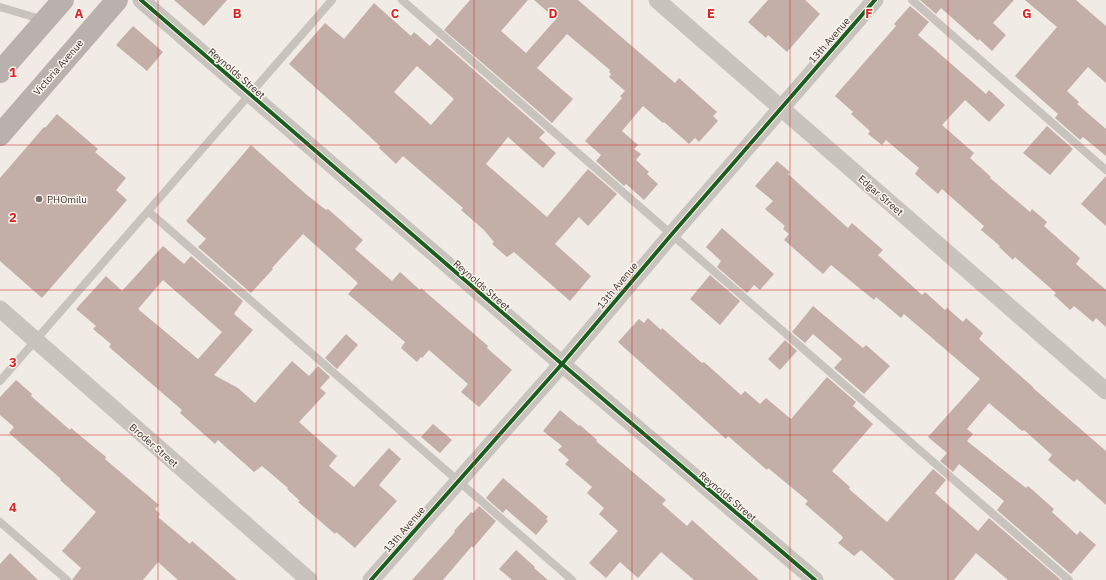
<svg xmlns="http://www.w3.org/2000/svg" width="1106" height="580" viewBox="0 0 1106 580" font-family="'IBM Plex Sans',sans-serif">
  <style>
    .building { fill: #c3afa7; fill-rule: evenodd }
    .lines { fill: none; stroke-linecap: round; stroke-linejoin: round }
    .lane { stroke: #c9c3be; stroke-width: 8 }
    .street { stroke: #c9c3be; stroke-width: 17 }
    .primary { stroke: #b8b1ad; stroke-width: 22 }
    .cycleway-casing { stroke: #fbf5ee; stroke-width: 6 }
    .cycleway { stroke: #1b5e20; stroke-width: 4 }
    .grid { fill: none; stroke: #d62828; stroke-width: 1; stroke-opacity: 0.55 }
    .poi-dot { fill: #7a716c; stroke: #fbf5ee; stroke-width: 1.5 }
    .labels { text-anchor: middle; stroke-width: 3; stroke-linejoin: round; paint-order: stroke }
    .street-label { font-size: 10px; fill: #3b302b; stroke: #fbf5ee }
    .poi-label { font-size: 10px; fill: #3b302b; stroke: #fbf5ee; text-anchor: start }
    .grid-label { font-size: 13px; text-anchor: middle; font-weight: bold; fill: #d62828; stroke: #fbf5ee; stroke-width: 3; stroke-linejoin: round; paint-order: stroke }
  </style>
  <rect width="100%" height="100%" fill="#f0ebe5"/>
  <!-- building -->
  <path class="building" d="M 174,0 L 227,0 L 204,26 Z
    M 470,0 L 528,0 L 501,31 L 526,53 L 556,19 L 534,0 L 578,0 L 675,83 L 679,78 L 717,112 L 713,116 L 718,121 L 699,142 L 695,138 L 689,144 L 664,122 L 663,123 L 643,106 L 622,131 L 638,145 L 634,149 L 641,154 L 636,160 L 649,172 L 647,174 L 658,184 L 644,200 L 626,184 L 624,186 L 596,161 L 601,155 L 585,141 L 622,98 L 620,96 L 625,91 L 609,77 L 611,74 L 609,72 L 610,70 L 567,34 L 537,68 L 573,99 L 552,123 L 444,30 Z
    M 768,0 L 805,0 L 820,14 L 787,52 L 768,35 L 766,38 L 748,22 Z
    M 920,0 L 1014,0 L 993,23 L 1006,35 L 992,51 L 979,39 L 978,41 L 941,8 L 936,14 Z
    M 1025,0 L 1076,0 L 1106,26 L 1106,83 L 1088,67 L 1067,91 L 1079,102 L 1077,104 L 1106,129 L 1106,156 L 1083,137 L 1080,140 L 1055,118 L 1058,114 L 1015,76 L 1057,27 Z
    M 374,3 L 411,36 L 414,32 L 430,46 L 437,38 L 545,132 L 539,138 L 556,153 L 543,168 L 508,137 L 486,164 L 547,217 L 588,169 L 617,194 L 588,226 L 579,217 L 555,244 L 591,276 L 570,301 L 514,252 L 507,257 L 492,244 L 494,242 L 484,230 L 461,210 L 463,208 L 403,156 L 396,164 L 379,148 L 380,146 L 345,114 L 289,64 L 325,23 L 344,39 ZM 417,66 L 454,99 L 431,125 L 394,92 Z
    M 910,6 L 929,22 L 918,35 L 986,94 L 989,90 L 1005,105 L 989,122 L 965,100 L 942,125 L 974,153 L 970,158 L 991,177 L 990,178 L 1030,212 L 1032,209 L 1047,222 L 1044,226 L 1080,258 L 1076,264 L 1106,290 L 1106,327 L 1096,318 L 1093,322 L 1074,306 L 1070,310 L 1054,295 L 1056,293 L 1015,257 L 1013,260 L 999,247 L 1000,246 L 981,230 L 984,226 L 942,189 L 938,194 L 915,174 L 919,168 L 886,140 L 882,145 L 868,134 L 870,131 L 851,114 L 853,112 L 835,96 L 896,26 L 894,24 Z
    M 133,26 L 163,52 L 147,71 L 116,45 Z
    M 57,114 L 98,149 L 95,152 L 126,178 L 116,190 L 127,200 L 42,298 L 0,261 L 0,178 L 44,127 L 45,128 Z
    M 1047,126 L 1073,149 L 1050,175 L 1023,153 Z
    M 251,145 L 307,195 L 326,210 L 328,209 L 363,240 L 355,249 L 392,281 L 400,272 L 420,290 L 421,288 L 488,346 L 487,348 L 512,370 L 479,407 L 461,392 L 468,384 L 429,350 L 422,358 L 421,357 L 417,362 L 401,348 L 405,342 L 348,294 L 358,283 L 303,234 L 272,268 L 273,269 L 251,293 L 198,247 L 206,239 L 186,221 Z
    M 777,161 L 790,172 L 788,174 L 848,228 L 852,223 L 883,250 L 878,255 L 922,295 L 925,292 L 945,310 L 947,308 L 963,322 L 966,318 L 983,333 L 979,339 L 1033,387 L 1033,388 L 1106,451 L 1106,505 L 1077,479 L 1074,482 L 1048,460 L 1052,455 L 1024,430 L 1022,431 L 989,403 L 967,429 L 973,434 L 967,441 L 1026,488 L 1028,486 L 1054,509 L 1052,512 L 1077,535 L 1080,531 L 1096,545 L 1071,574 L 997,510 L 1004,501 L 959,464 L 953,472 L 940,461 L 947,453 L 928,437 L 980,379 L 904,314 L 901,318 L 876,297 L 874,300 L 831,265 L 823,274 L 784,240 L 789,234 L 783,229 L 785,226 L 765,209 L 773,201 L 755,186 Z
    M 1106,176 L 1106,226 L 1081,204 Z
    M 722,228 L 774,274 L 760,290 L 754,285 L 747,293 L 717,267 L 721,261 L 706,247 Z
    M 163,246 L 184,264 L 191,256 L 243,301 L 234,314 L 253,330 L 214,375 L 238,388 L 255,403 L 292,361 L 309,376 L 318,366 L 330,377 L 320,388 L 326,393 L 299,422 L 337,456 L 329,466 L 354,487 L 389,448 L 401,459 L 379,485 L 397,501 L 355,548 L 336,532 L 335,534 L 298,502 L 300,501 L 287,489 L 288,488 L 262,466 L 254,472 L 218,440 L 215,444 L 180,413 L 182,410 L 109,347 L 111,344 L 93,329 L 96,326 L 76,309 L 106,276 L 122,291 ZM 163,280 L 222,332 L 198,359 L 138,309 Z
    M 710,275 L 740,301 L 720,325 L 690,299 Z
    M 813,306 L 863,348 L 866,345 L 890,366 L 864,394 L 834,368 L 842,359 L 813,334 L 805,343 L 792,332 Z
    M 648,318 L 661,330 L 662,328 L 702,363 L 704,362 L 741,395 L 745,391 L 760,404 L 766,398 L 791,419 L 827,377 L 856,402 L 853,406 L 873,424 L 832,471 L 850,487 L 849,489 L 887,522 L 933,469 L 946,480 L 935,493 L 978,531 L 989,518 L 1061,580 L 1008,580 L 976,553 L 954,580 L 895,580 L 861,550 L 854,556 L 838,543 L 843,538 L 842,536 L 805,504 L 808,501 L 768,468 L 767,470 L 728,436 L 726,439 L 618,342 L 639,319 L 644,323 Z
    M 346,334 L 358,345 L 337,369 L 325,358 Z
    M 785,340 L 797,351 L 780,370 L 768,359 Z
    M 16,380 L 32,394 L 31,396 L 70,430 L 71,428 L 106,457 L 105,459 L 159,505 L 155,509 L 160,514 L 158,517 L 190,544 L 192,541 L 237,580 L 178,580 L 158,562 L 143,580 L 72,580 L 81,568 L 62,551 L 96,512 L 60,480 L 61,479 L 9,433 L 14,427 L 0,415 L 0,397 Z
    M 560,410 L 579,426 L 580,425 L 597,440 L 596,441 L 666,500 L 662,504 L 687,526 L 692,520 L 759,580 L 694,580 L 661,552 L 638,578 L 620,562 L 606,578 L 589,563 L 618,531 L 599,514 L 604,508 L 587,493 L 592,487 L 565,464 L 569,460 L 558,450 L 562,446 L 543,431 Z
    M 433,424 L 452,440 L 440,453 L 421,437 Z
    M 503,478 L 548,517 L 546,519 L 548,521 L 536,535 L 506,509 L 503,513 L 486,498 Z
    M 479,506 L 496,521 L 473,548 L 472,546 L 443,580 L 412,580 L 455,532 L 454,531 L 471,512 L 473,513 Z
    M 516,550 L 535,567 L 534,568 L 548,580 L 512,580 L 499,569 Z
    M 10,553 L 38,580 L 0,580 L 0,564 Z"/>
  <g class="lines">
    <!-- lane -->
    <path class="lane" d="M 402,0 L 1069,580
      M 912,0 L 1106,170
      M 0,7 L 44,20
      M 148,211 L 572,580
      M 0,381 L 332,0
      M 0,522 L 67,580"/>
    <!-- street -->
    <path class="street" d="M 141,0 L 562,364 L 815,580
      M 657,0 L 1106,391
      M 0,309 L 309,580
      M 371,580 L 562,364 L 672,234 L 875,0"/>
    <!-- primary -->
    <path class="primary" d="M 0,72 L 63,0
      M 0,135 L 117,0"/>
    <defs>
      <path id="cycleway" d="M 141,0 L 562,364 L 815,580
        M 371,580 L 562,364 L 672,234 L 875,0"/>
    </defs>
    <!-- cycleway casing -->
    <use href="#cycleway" class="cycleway-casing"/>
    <!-- cycleway -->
    <use href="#cycleway" class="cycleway"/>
  </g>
  <!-- grid -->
  <path class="grid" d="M 158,0 L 158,580M 316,0 L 316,580M 474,0 L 474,580M 632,0 L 632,580M 790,0 L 790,580M 948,0 L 948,580M 0,145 L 1106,145M 0,290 L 1106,290M 0,435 L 1106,435"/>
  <!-- markers -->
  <circle class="poi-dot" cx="39" cy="199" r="4"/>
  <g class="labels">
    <!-- street labels -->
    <g class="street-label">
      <text transform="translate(829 40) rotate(-49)" y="4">13th Avenue</text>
      <text transform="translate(58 67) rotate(-49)" y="4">Victoria Avenue</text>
      <text transform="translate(237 73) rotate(41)" y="4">Reynolds Street</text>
      <text transform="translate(881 195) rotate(41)" y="4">Edgar Street</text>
      <text transform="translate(482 285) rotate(41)" y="4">Reynolds Street</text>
      <text transform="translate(617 285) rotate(-50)" y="4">13th Avenue</text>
      <text transform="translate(154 445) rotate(41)" y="4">Broder Street</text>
      <text transform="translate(728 496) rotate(40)" y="4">Reynolds Street</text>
      <text transform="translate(404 529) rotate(-49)" y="4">13th Avenue</text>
    </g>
    <!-- poi labels -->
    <g class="poi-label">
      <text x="47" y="203">PHOmilu</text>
    </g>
  </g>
  <g class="grid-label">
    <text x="79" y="18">A</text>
    <text x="237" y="18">B</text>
    <text x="395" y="18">C</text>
    <text x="553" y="18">D</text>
    <text x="711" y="18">E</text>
    <text x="869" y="18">F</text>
    <text x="1027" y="18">G</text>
    <text x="13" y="77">1</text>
    <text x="13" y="222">2</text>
    <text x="13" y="367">3</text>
    <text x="13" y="512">4</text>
  </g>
</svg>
